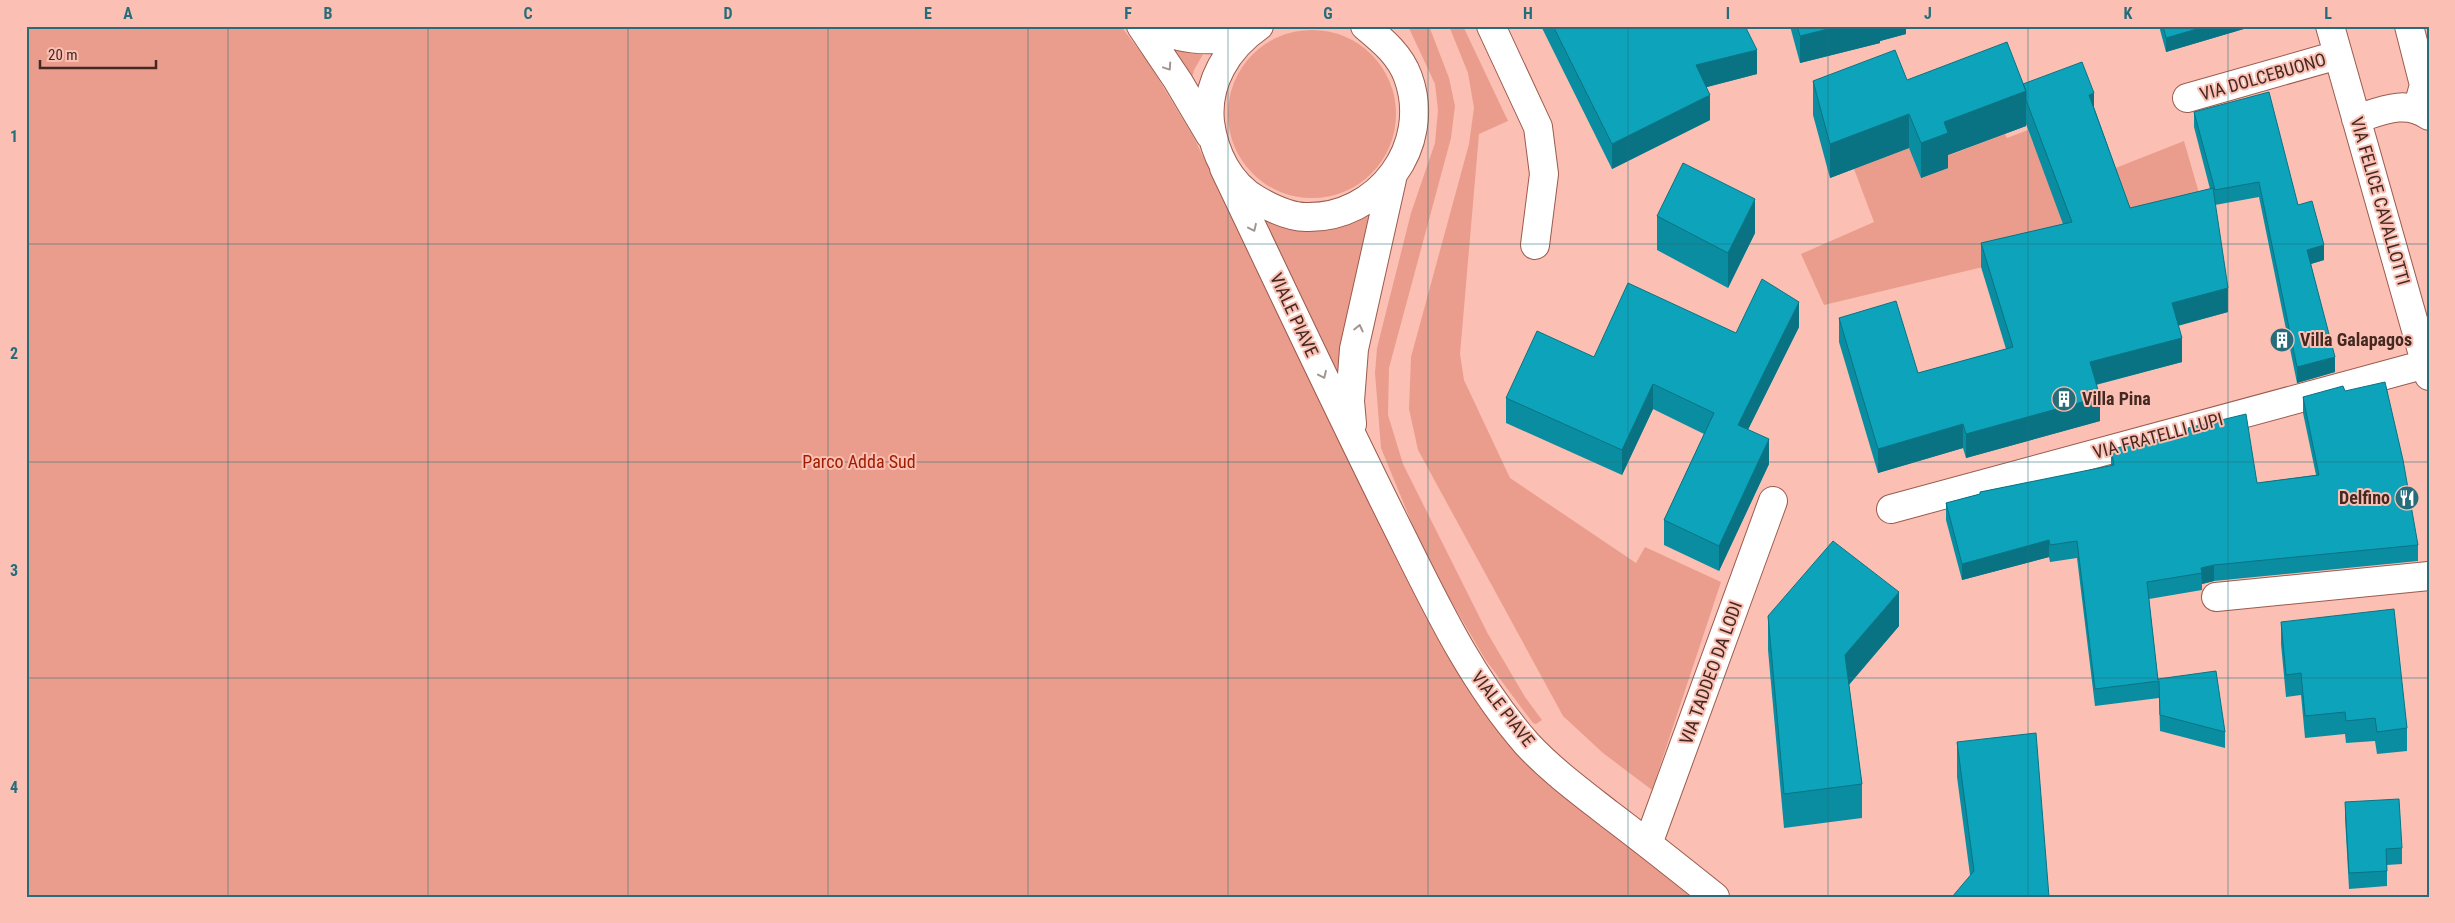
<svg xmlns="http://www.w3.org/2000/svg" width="2455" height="923" viewBox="0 0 2455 923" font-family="'Roboto Condensed',sans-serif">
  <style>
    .green { fill: #ea9d8c }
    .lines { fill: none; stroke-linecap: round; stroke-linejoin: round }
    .minor-casing { stroke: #9b5b4d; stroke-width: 30 }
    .minor { stroke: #fff; stroke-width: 28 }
    .wall { fill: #0b8da1 }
    .shaded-wall { fill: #097383 }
    .building { fill: #0da4bb; stroke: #097383 }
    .oneway { stroke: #a29490 }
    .grid { fill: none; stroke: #266d7b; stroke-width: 1; stroke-opacity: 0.55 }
    .labels { text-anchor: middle; stroke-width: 4; stroke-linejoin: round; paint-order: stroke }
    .street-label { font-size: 18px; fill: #442822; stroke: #fbc0b3 }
    .poi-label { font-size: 18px; font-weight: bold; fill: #442822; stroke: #fbc0b3; text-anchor: start }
    .park-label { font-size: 18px; fill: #a11b00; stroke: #fbc0b3 }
    .neatline { fill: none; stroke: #266d7b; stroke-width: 2 }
    .grid-label { font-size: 16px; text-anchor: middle; font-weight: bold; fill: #266d7b }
  </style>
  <rect width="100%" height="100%" fill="#fbc0b3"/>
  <!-- green -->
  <path class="green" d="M 26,26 L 1121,26 L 1150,65 L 1194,138 L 1435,631 L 1544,777 L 1691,897 L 26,897 Z
    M 1408,26 L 1429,26 L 1449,78 L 1455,106 L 1451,138 L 1389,368 L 1388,415 L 1403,464 L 1488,634 L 1525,697 L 1542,720 L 1536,724 L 1533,723 L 1485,659 L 1451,601 L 1415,531 L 1381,448 L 1375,373 L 1377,348 L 1411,213 L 1435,143 L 1438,110 L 1435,84 Z
    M 1449,26 L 1463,26 L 1508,121 L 1479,134 L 1460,354 L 1464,380 L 1510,478 L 1636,563 L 1645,547 L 1721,582 L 1652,790 L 1603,753 L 1563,716 L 1418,450 L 1409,409 L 1411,357 L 1469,144 L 1474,108 L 1468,73 Z
    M1228 114a84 84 0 1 1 168 0a84 84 0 1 1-168 0Z
    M 1155,37 L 1206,49 L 1194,70 L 1189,89 Z
    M 2028,130 L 2061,216 L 2108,171 L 2184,141 L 2205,214 L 1824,305 L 1801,254 L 1874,222 L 1854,169 L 1909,148 L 1921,178 L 1948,168 L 1944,157 L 2005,134 L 2007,138 Z
    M 1376,208 L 1340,388 L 1257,219 Z"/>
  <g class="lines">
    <defs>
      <path id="minor" d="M 1141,26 L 1178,81 L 1210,135
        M 1152,26 C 1181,41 1214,42 1245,35
        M 1259,26 C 1227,48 1206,83 1210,122 C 1214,153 1229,184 1257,200 C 1271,208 1289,217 1306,217 C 1378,219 1433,146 1408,77 C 1400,55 1383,41 1365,26
        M 1491,26 L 1538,127 L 1544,174 L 1535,245
        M 2330,26 L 2429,376
        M 2409,26 L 2424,85 L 2417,110
        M 2187,98 L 2338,55
        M 2356,119 C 2381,111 2406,99 2429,116
        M 1224,168 C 1281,287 1337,407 1396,525 C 1434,601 1470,679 1527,744 C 1551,770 1581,792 1609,814 C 1645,841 1680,869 1715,897
        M 1352,424 L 1350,401 L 1354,349 L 1392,179
        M 1891,509 L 2426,364
        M 2216,597 L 2429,576
        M 1648,844 L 1773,501"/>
    </defs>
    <!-- minor casing -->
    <use href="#minor" class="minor-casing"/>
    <!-- minor -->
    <use href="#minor" class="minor"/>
  </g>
  <!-- wall -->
  <path class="wall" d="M 1541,26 L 1745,26 L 1757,74 L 1706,87 L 1710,120 L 1612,169 Z
    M 1790,26 L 1906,26 L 1906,34 L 1880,41 L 1880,43 L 1800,63 Z
    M 2159,26 L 2247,26 L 2247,28 L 2166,52 Z
    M 1907,80 L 2023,84 L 2094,107 L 2130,208 L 2210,189 L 2194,127 L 2194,112 L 2298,205 L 2324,260 L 2311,264 L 2335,372 L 2297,383 L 2259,197 L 2215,205 L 2228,312 L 2178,326 L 2182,362 L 2096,385 L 2100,421 L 1966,458 L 1963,448 L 1878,473 L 1839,342 L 1839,318 L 1918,373 L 2006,349 L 1981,267 L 1981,243 L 2063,224 L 2026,124 L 2026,126 L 1948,155 L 1948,168 L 1921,178 L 1909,148 L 1830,178 L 1813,115 L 1813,81 Z
    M 1657,216 L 1755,233 L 1728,288 L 1657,250 Z
    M 1799,327 L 1748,429 L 1769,464 L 1719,571 L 1664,545 L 1664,520 L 1704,434 L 1653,409 L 1622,475 L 1506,423 L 1506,398 L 1594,357 L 1736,333 Z
    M 2345,391 L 2418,545 L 2418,561 L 2214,581 L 2202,584 L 2202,590 L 2149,599 L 2158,680 L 2225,732 L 2225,748 L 2160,731 L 2159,698 L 2095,706 L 2077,558 L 2050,562 L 2049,557 L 1962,580 L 1946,520 L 1946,503 L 1980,494 L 1980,492 L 2111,466 L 2111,449 L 2188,434 L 2188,428 L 2257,483 L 2316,475 L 2303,413 L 2303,397 Z
    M 1768,616 L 1899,626 L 1849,685 L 1862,784 L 1862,818 L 1784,828 L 1768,650 Z
    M 2281,622 L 2407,728 L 2407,751 L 2377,754 L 2375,741 L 2346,743 L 2345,734 L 2305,738 L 2301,695 L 2286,697 L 2281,644 Z
    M 1957,742 L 2049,897 L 1970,875 L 1957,777 Z
    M 2345,802 L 2402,848 L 2402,864 L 2387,865 L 2387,886 L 2349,889 L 2345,818 Z"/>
  <!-- shaded-wall -->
  <path class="shaded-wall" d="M 1840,26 L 1906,26 L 1906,34 L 1880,41 L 1880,43 L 1800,63 L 1800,36 Z
    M 2207,26 L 2247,26 L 2247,28 L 2166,52 L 2166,38 Z
    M 1757,50 L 1757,74 L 1696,90 L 1696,65 Z
    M 2026,91 L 2026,126 L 1948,155 L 1948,168 L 1921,178 L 1921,143 L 1944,122 Z
    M 2094,93 L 2094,117 L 2089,95 Z
    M 1710,95 L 1710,120 L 1612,169 L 1612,144 Z
    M 1909,114 L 1909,148 L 1830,178 L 1830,144 Z
    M 1755,199 L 1755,233 L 1728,288 L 1728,253 Z
    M 2324,245 L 2324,260 L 2307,265 L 2307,250 Z
    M 2228,288 L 2228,312 L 2172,327 L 2172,303 Z
    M 1799,302 L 1799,327 L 1738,450 L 1738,425 Z
    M 2182,338 L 2182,362 L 2090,386 L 2090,362 Z
    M 2335,357 L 2335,372 L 2297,383 L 2297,367 Z
    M 1653,384 L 1653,409 L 1622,475 L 1622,450 Z
    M 2100,397 L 2100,421 L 1966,458 L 1966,434 Z
    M 1963,424 L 1963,448 L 1878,473 L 1878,449 Z
    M 1769,439 L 1769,464 L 1719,571 L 1719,546 Z
    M 2049,540 L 2049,557 L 1962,580 L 1962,564 Z
    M 2214,565 L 2214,581 L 2202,584 L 2201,568 Z
    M 1899,592 L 1899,626 L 1845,689 L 1845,655 Z"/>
  <!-- building -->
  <path class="building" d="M 1553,26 L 1745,26 L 1757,50 L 1696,65 L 1710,95 L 1612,144 Z
    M 1797,26 L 1840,26 L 1800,36 Z
    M 2163,26 L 2207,26 L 2166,38 Z
    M 2007,42 L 2026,91 L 1944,122 L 1948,133 L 1921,143 L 1909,114 L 1830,144 L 1813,81 L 1895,50 L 1907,80 Z
    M 2082,62 L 2094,93 L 2089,95 L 2130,208 L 2213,188 L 2228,288 L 2172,303 L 2182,338 L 2090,362 L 2100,397 L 1966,434 L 1963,424 L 1878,449 L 1839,318 L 1896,301 L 1918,373 L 2013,347 L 1981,243 L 2072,222 L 2026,100 L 2026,91 L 2023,84 Z
    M 2269,92 L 2298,205 L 2312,201 L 2324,245 L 2307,250 L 2335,357 L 2297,367 L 2259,182 L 2215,190 L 2194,112 Z
    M 1683,163 L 1755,199 L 1728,253 L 1657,216 Z
    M 1762,279 L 1799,302 L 1738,425 L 1769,439 L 1719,546 L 1664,520 L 1714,413 L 1653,384 L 1622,450 L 1506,398 L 1537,331 L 1594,357 L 1628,283 L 1736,333 Z
    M 2385,382 L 2403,460 L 2418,545 L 2214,565 L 2201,568 L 2202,573 L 2147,582 L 2158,680 L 2158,679 L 2216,671 L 2225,732 L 2160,715 L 2159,681 L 2095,689 L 2077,541 L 2050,545 L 2049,540 L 1962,564 L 1946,503 L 1980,494 L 1980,492 L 2114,465 L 2111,449 L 2189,433 L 2188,428 L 2246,414 L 2257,483 L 2319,475 L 2303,397 L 2343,386 L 2345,391 Z
    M 1833,541 L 1899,592 L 1845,655 L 1862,784 L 1784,794 L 1768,616 Z
    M 2394,609 L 2407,728 L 2377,732 L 2375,718 L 2346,721 L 2345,712 L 2305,716 L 2301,673 L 2286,675 L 2281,622 Z
    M 2036,733 L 2049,897 L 1952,897 L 1974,871 L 1957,742 Z
    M 2399,799 L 2402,848 L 2386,849 L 2387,871 L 2349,873 L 2345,802 Z"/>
  <!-- one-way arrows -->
  <defs><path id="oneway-chevron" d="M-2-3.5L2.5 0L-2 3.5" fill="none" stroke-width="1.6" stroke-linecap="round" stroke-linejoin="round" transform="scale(1.25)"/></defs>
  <g class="oneway">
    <use href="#oneway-chevron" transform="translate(1168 67) rotate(56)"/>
    <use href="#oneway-chevron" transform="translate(1253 228) rotate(65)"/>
    <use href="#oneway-chevron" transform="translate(1359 328) rotate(-77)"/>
    <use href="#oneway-chevron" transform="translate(1323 375) rotate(65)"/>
  </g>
  <!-- grid -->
  <path class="grid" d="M 228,26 L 228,897M 428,26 L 428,897M 628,26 L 628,897M 828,26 L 828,897M 1028,26 L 1028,897M 1228,26 L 1228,897M 1428,26 L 1428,897M 1628,26 L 1628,897M 1828,26 L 1828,897M 2028,26 L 2028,897M 2228,26 L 2228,897M 26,244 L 2429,244M 26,462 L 2429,462M 26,678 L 2429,678"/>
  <!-- icons -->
  <defs>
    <symbol id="building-disc" viewBox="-11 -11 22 22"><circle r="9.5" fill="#266d7b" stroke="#fbc0b3"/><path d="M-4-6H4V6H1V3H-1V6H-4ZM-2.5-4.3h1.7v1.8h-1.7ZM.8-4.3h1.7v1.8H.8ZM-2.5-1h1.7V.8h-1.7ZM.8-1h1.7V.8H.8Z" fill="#fff"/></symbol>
    <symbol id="restaurant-disc" viewBox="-11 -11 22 22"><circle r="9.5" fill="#266d7b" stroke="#fbc0b3"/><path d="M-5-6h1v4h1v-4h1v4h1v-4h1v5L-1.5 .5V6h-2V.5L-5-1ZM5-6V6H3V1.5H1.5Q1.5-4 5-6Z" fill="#fff"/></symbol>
  </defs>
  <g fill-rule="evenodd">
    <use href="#building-disc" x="2268" y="326" width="28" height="28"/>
    <use href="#building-disc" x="2050" y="385" width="28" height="28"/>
    <use href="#restaurant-disc" x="2393" y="484" width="28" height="28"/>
  </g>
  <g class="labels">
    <!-- street labels -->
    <g class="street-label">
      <text transform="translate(2263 77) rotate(-16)" y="6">VIA DOLCEBUONO</text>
      <text transform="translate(2380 201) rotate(74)" y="6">VIA FELICE CAVALLOTTI</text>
      <text transform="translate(1294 315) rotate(65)" y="6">VIALE PIAVE</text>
      <text transform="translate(2158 436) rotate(-15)" y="6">VIA FRATELLI LUPI</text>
      <text transform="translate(1711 673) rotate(-70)" y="6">VIA TADDEO DA LODI</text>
      <text transform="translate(1503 709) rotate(52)" y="6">VIALE PIAVE</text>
    </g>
    <!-- poi labels -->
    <g class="poi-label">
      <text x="2300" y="346">Villa Galapagos</text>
      <text x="2082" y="405">Villa Pina</text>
      <text x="2390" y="504" text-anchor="end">Delfino</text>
    </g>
    <!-- park labels -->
    <g class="park-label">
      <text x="859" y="468">Parco Adda Sud</text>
    </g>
  </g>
  <!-- border -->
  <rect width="2455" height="923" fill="none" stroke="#fbc0b3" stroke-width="55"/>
  <!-- scale -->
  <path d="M40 60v8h116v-8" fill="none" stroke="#442822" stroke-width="2.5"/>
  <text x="48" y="60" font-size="15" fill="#442822" stroke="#fbc0b3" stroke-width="4" paint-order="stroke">20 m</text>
  <rect x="28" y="28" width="2400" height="868" class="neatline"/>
  <g class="grid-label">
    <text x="128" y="19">A</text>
    <text x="328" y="19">B</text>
    <text x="528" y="19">C</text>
    <text x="728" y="19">D</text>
    <text x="928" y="19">E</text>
    <text x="1128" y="19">F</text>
    <text x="1328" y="19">G</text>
    <text x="1528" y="19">H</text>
    <text x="1728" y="19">I</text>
    <text x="1928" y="19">J</text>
    <text x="2128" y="19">K</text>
    <text x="2328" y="19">L</text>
    <text x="14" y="142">1</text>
    <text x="14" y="359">2</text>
    <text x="14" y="576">3</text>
    <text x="14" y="793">4</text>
  </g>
</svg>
